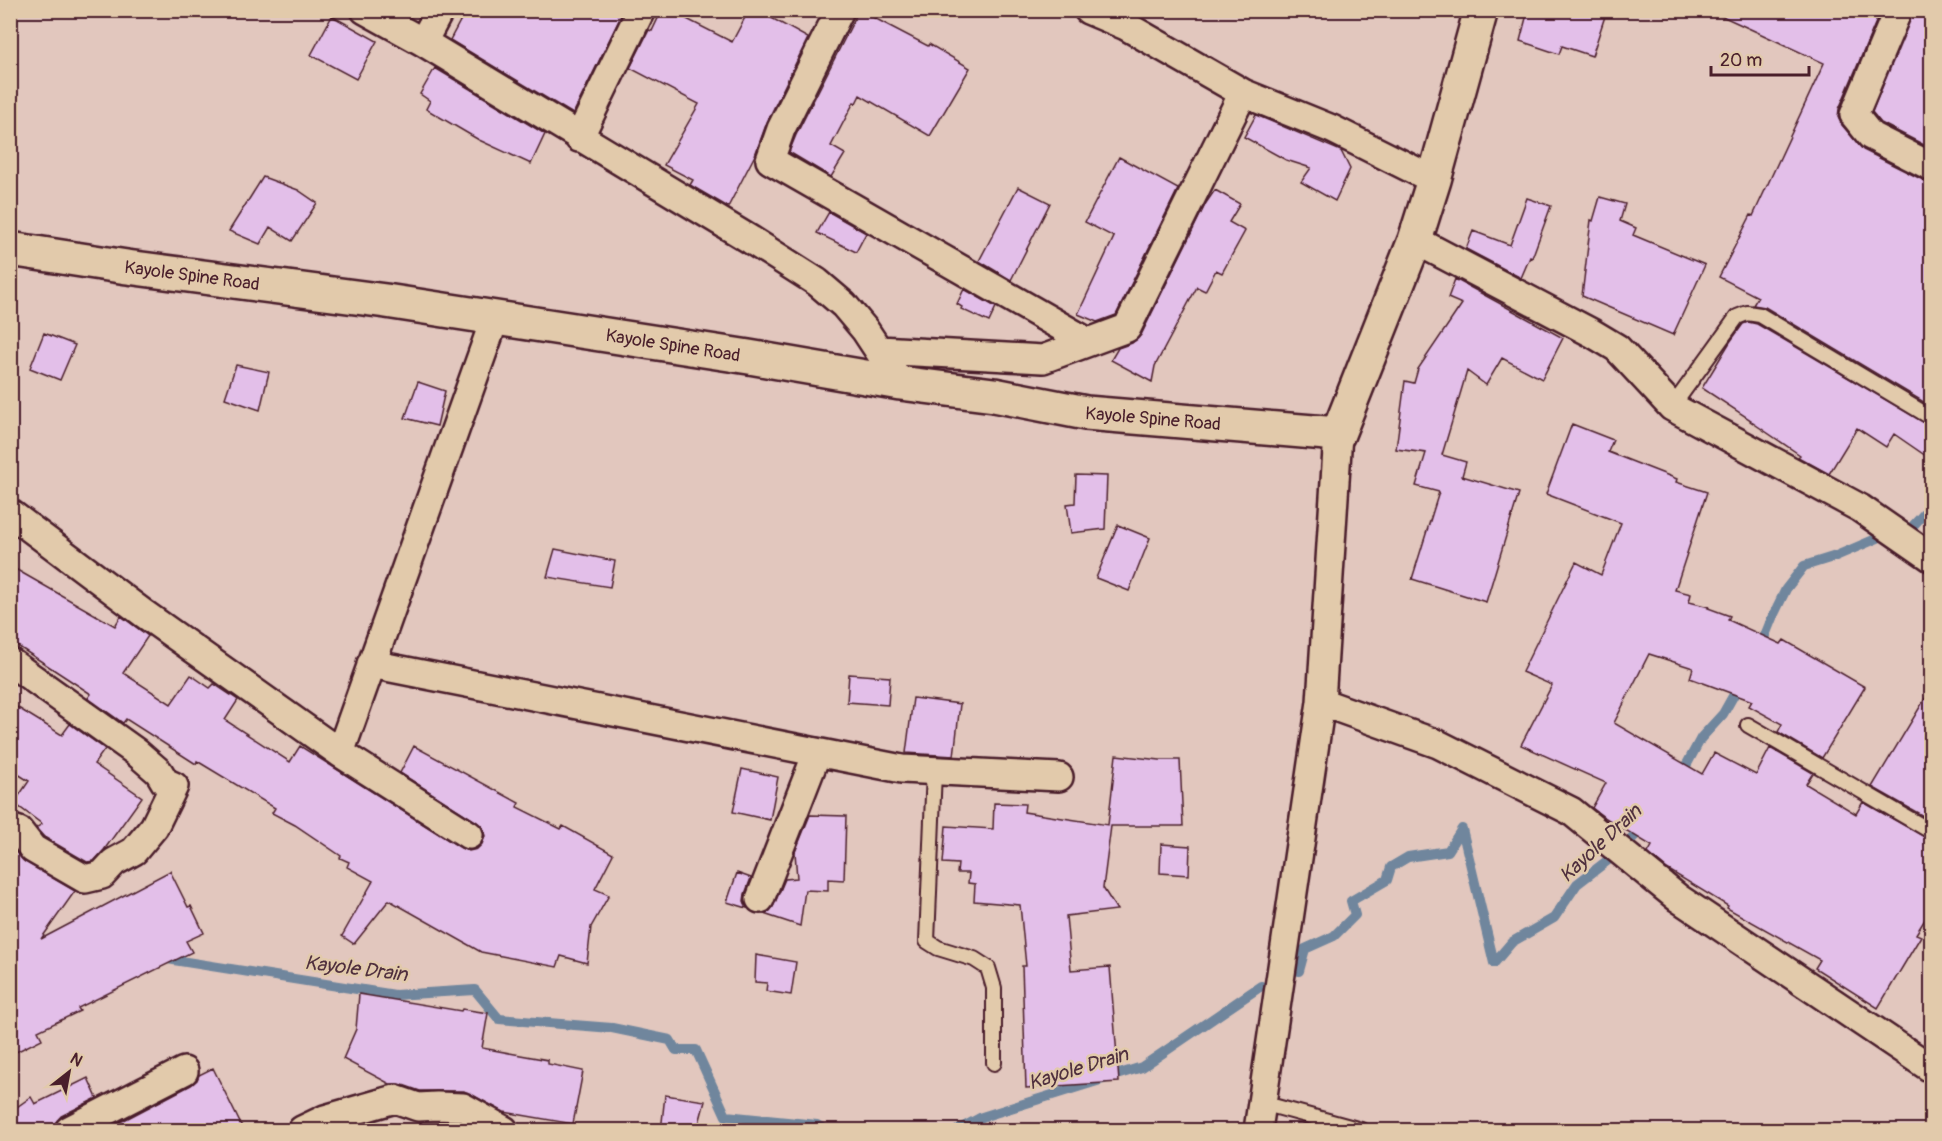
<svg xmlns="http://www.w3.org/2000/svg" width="1942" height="1141" viewBox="0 0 1942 1141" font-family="Pangolin,sans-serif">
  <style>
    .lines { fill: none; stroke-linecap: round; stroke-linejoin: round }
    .stream { stroke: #6f869d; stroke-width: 10 }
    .building { fill: #e3bfe9; stroke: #4a1f2b; stroke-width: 1.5 }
    .service-casing { stroke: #4a1f2b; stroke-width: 18 }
    .minor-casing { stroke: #4a1f2b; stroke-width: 32 }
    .secondary-casing { stroke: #4a1f2b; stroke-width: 38 }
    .service { stroke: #e2caab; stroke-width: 14 }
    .minor { stroke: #e2caab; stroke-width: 27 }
    .secondary { stroke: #e2caab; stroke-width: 33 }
    .labels { text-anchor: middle; stroke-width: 5; stroke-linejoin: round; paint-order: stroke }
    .street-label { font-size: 18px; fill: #4a1f2b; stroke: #e2caab }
    .water-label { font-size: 20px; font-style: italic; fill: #50303e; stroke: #e2caab }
  </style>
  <rect width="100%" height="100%" fill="#e2c7be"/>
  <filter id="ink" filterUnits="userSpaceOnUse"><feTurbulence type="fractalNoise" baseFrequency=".0167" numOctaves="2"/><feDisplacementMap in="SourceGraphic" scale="12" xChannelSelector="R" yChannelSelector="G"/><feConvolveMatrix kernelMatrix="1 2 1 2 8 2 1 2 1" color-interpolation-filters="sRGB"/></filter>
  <g filter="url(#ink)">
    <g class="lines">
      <!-- stream -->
      <path class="stream" d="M 1911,528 L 1932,505
        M 1760,648 L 1772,618 L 1786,589 L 1804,566 L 1836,556 L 1878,538
        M 1680,777 L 1701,738 L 1723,714 L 1741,682
        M 161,958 L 395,995 L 475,990 L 499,1019 L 612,1028 L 670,1040 L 676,1050 L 696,1050 L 726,1116 L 817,1125 L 825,1130
        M 1299,971 L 1305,949 L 1334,936 L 1355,915 L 1351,901 L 1387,880 L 1391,867 L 1408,857 L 1448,851 L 1462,829 L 1494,963 L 1512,942 L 1554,918 L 1577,884 L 1616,854 L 1645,826
        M 958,1130 L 982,1117 L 1142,1067 L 1261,986"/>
    </g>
    <!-- building -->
    <path class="building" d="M 466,10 L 611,10 L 621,16 L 573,114 L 450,40 Z
      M 662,10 L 669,10 L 732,42 L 749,10 L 757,10 L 808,38 L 767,122 L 755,155 L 728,207 L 690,185 L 693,180 L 664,165 L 699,104 L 630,68 L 649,30 L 652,31 Z
      M 859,10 L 928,46 L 929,44 L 970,68 L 930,136 L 860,95 L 856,103 L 854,102 L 831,146 L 845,154 L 831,177 L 789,152 L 796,135 Z
      M 1528,10 L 1607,10 L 1592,56 L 1562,46 L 1559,54 L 1520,41 Z
      M 1709,10 L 1881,10 L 1839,109 L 1838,117 L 1842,125 L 1863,150 L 1925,181 L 1932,183 L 1932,407 L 1765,307 L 1753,305 L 1758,297 L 1719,277 L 1751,215 L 1753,216 L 1824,63 Z
      M 1913,10 L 1932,10 L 1932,149 L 1881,123 L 1872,112 Z
      M 332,16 L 377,41 L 356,79 L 311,55 Z
      M 435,68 L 545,134 L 531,164 L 479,140 L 426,109 L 430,101 L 420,94 Z
      M 1256,115 L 1341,151 L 1350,169 L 1335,201 L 1301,182 L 1311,168 L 1286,160 L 1244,137 Z
      M 1119,157 L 1178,189 L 1116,315 L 1097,322 L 1078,314 L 1114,237 L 1085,222 Z
      M 263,177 L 298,190 L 317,203 L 292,241 L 270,227 L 260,244 L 229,231 Z
      M 1018,187 L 1050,203 L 1011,280 L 979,261 Z
      M 1215,190 L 1240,204 L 1229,222 L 1245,231 L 1222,273 L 1216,270 L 1205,291 L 1197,287 L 1155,366 L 1152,382 L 1111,360 L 1118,348 L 1132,343 L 1141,335 L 1206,203 Z
      M 1600,197 L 1625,204 L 1620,221 L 1636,228 L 1633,235 L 1705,265 L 1673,335 L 1582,296 L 1591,220 L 1593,221 Z
      M 1527,198 L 1551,206 L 1532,258 L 1530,257 L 1521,278 L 1466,249 L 1473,231 L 1510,245 Z
      M 829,212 L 866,233 L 856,252 L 817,233 Z
      M 1455,279 L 1563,338 L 1542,379 L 1502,358 L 1486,385 L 1467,371 L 1442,455 L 1466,462 L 1462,476 L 1519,493 L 1486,602 L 1412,579 L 1439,492 L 1416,486 L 1426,453 L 1396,449 L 1405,381 L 1414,383 L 1418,369 L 1462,304 L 1448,298 Z
      M 964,289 L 996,307 L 989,322 L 961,309 L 962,307 L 957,304 Z
      M 1748,322 L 1757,324 L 1932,427 L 1932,460 L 1894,434 L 1886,447 L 1857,428 L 1829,474 L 1798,457 L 1800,455 L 1750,421 L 1751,420 L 1702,388 L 1730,342 L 1743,324 Z
      M 44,333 L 75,345 L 60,380 L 30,368 Z
      M 236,365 L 269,372 L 260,410 L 225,398 Z
      M 418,382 L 445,391 L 437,426 L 405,418 Z
      M 1572,424 L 1613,440 L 1608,452 L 1677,479 L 1676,482 L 1707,492 L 1675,590 L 1691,594 L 1689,602 L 1709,607 L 1708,608 L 1730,616 L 1728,620 L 1781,644 L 1784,640 L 1865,687 L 1822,758 L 1778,732 L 1782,724 L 1749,706 L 1752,701 L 1690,678 L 1693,668 L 1649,654 L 1614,723 L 1702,774 L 1714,753 L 1756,775 L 1770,748 L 1813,773 L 1806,784 L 1856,814 L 1863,802 L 1932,841 L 1932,908 L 1916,934 L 1921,936 L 1878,1008 L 1815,968 L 1820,960 L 1727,908 L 1728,906 L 1667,869 L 1648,853 L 1652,846 L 1604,817 L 1592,808 L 1606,783 L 1521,745 L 1552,685 L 1522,672 L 1576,562 L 1601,575 L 1621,523 L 1546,494 Z
      M 1076,475 L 1107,476 L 1105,529 L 1071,533 L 1067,504 L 1075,503 Z
      M 1118,525 L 1150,538 L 1129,591 L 1096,578 Z
      M 555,549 L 615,561 L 610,587 L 547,577 Z
      M 10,566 L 115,626 L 121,616 L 148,636 L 123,673 L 171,704 L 191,675 L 210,688 L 214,684 L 238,700 L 225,720 L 290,762 L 300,746 L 461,848 L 469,851 L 477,849 L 482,844 L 485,836 L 483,828 L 477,822 L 400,773 L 414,746 L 519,803 L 517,807 L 561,829 L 563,826 L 613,854 L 595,889 L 609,895 L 591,927 L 587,963 L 561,956 L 557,967 L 481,952 L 389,900 L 354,944 L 342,936 L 373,881 L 347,867 L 349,862 L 340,858 L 341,856 L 295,825 L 272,813 L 275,808 L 197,761 L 196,764 L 126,719 L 123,723 L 88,698 L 91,694 L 10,641 Z
      M 849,674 L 890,677 L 888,705 L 847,702 Z
      M 1932,687 L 1932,821 L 1872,787 Z
      M 913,698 L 960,704 L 954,756 L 906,753 Z
      M 10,703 L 62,735 L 70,724 L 105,749 L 94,764 L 142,797 L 104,850 L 94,861 L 87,862 L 44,837 L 36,828 L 42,824 L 14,803 L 29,781 L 10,769 Z
      M 1116,755 L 1160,760 L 1180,760 L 1183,826 L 1111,826 L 1103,888 L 1117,910 L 1066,916 L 1071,970 L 1110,967 L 1119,1082 L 1026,1088 L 1022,966 L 1026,966 L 1020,905 L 974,901 L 975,884 L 968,883 L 969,873 L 957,873 L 958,864 L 943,863 L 946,826 L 993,829 L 994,803 L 1025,804 L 1024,812 L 1108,825 Z
      M 742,769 L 778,777 L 770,820 L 733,812 Z
      M 810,815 L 846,816 L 844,880 L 828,879 L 828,891 L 805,890 L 800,926 L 764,914 L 770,911 L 774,905 L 785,879 L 797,878 L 795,852 Z
      M 1161,844 L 1190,846 L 1189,875 L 1160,873 Z
      M 10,846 L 25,862 L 75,891 L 41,939 L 170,871 L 188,907 L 191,906 L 204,933 L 186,941 L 192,952 L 78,1008 L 80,1011 L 38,1031 L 42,1039 L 10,1055 Z
      M 737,873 L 751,878 L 745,894 L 744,901 L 747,908 L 727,902 Z
      M 756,955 L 796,962 L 791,995 L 766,991 L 767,983 L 755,982 Z
      M 359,994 L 461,1011 L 462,1009 L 488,1013 L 482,1048 L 548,1060 L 548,1064 L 583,1071 L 573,1124 L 504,1112 L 464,1091 L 420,1091 L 400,1084 L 390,1084 L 343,1059 L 356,1029 Z
      M 213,1068 L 244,1131 L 103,1131 L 191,1085 L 197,1080 L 199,1075 Z
      M 88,1078 L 97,1098 L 61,1116 L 56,1122 L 53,1131 L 10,1131 L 10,1112 L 31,1097 L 35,1104 Z
      M 665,1095 L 705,1101 L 697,1131 L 661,1131 Z"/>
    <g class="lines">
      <defs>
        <path id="service" d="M 1672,407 L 1737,317 L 1747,313 L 1760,315 L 1932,418
          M 1748,725 L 1932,832
          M 934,771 L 927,941 L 938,948 L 974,959 L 988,968 L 994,988 L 994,1063
          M 1262,1103 L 1361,1130"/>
        <path id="minor" d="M 365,10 L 423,42 L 751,240 L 817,282 L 844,305 L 865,330 L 900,383
          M 840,10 L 781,129 L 770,160 L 1088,342
          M 1088,10 L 1126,26 L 1243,93 L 1332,129 L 1434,180
          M 1898,10 L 1854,115 L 1871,136 L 1932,167
          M 423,42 L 440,10
          M 579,138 L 641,10
          M 1415,240 L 1592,333 L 1617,348 L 1672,407 L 1860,508 L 1932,558
          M 879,350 L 1043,359 L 1127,328 L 1243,93
          M 10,513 L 143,613 L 340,753 L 469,835
          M 10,662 L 136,752 L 159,772 L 165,782 L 174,786 L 154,827 L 134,851 L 114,862 L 102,875 L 85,879 L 33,849 L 19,831 L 10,828
          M 371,664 L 902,769 L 1059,777
          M 1321,702 L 1438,744 L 1571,811 L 1678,898 L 1932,1069
          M 340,753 L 495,318
          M 760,899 L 817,753
          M 69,1130 L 184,1071
          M 302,1130 L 325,1119 L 395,1099 L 418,1107 L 437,1106 L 463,1107 L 504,1130
          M 1258,1130 L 1321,702 L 1338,434"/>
        <g id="secondary">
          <path id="s1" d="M 10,249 L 127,267 L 386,301 L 749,357 L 900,383 L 994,395 L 1086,413 L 1338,434 L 1415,240 L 1434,180 L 1481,10"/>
        </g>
      </defs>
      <!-- service casing -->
      <use href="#service" class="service-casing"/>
      <!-- minor casing -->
      <use href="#minor" class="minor-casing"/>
      <!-- secondary casing -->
      <use href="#secondary" class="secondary-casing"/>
      <!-- service -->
      <use href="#service" class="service"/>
      <!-- minor -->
      <use href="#minor" class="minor"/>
      <!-- secondary -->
      <use href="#secondary" class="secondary"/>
    </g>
  </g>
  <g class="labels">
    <!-- street labels -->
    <g class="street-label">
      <text dy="6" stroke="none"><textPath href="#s1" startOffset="184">Kayole Spine Road</textPath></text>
      <text dy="6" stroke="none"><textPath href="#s1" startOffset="670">Kayole Spine Road</textPath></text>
      <text dy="6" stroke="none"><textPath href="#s1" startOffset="1156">Kayole Spine Road</textPath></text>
    </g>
    <!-- water labels -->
    <g class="water-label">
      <text transform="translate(1600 843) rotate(-43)" y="7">Kayole Drain</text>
      <text transform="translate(356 968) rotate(7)" y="7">Kayole Drain</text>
      <text transform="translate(1078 1068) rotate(-17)" y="7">Kayole Drain</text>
    </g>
  </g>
  <!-- margin -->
  <rect width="1942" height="1141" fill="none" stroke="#e2caab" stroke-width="36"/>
  <rect x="18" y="18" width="1906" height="1105" fill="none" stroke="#4a1f2b" stroke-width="2" filter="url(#ink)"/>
  <!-- north arrow -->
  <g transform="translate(69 1072) rotate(31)" stroke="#e2caab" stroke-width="4.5" paint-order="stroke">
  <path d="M0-4.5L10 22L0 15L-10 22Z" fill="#4a1f2b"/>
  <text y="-9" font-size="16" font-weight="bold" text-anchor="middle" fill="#4a1f2b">N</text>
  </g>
  <!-- scale -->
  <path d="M1711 66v9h98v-9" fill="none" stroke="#4a1f2b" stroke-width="3"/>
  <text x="1720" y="66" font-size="18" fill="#4a1f2b" stroke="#e2caab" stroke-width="4.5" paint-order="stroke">20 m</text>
</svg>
